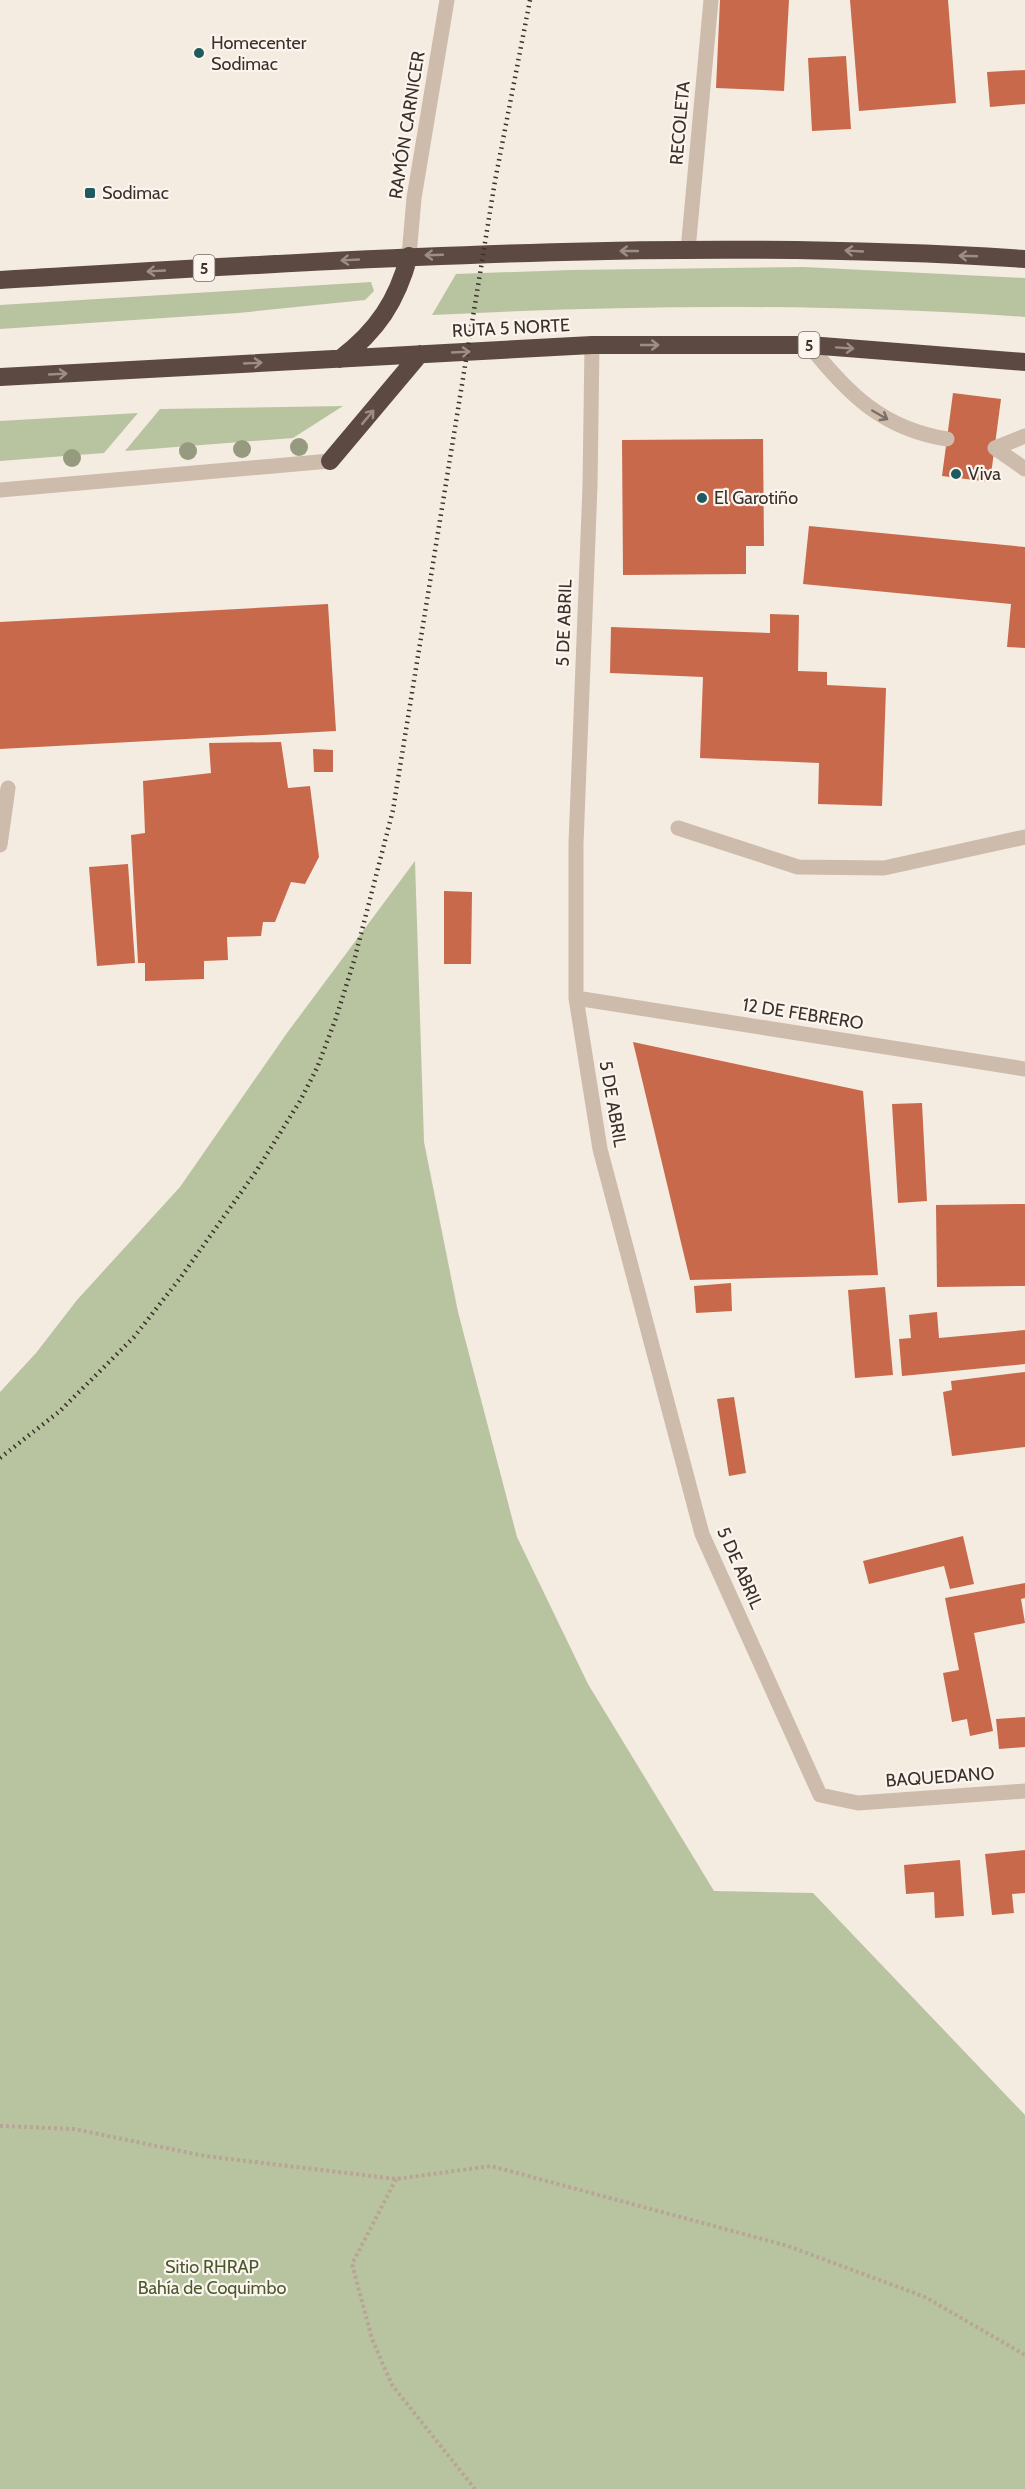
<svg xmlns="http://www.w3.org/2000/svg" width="1025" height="2489" viewBox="0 0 1025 2489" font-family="Cabin,sans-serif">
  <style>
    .green { fill: #b8c4a0 }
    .building { fill: #c8694b }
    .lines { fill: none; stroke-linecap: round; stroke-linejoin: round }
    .path { stroke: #b9a596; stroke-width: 4; stroke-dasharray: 3 3; stroke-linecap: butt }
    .lane { stroke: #cdbbac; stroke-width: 15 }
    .street { stroke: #cdbbac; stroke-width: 15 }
    .highway { stroke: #5c4a42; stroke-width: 18 }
    .rail { stroke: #3b302b; stroke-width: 4.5; stroke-dasharray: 1.5 4.5; stroke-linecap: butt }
    .tree { fill: #969b7f }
    .oneway { stroke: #9c8e87 }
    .oneway2 { stroke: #7d6f65 }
    .poi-dot { fill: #1f5a5e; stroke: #fbf5ee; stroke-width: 2 }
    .labels { text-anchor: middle; stroke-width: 4.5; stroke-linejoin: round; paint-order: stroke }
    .shield { fill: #fbf5ee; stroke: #756b66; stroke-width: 1.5 }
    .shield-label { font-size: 16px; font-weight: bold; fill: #3b302b }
    .poi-label { font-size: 18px; fill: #3b302b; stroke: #fbf5ee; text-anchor: start }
    .street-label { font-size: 18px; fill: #3b302b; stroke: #fbf5ee }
    .park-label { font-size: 18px; fill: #4a5a2e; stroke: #fbf5ee }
  </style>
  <rect width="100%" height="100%" fill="#f4ebe1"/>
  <!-- green -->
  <path class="green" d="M 804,267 L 1025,278 L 1025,317 C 827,303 629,305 432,315 L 456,274 L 571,270 Z
    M 371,282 L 374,291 L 365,300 L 238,313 L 0,329 L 0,305 Z
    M 343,406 L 293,438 L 125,451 L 160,409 Z
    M 138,413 L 104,453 L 0,461 L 0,421 Z
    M 415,861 L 424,1142 L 458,1312 L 517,1537 L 588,1684 L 714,1891 L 813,1893 L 1025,2115 L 1025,2489 L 0,2489 L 0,1392 L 36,1353 L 77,1300 L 180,1187 L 287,1033 Z"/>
  <!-- building -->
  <path class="building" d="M 720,0 L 789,0 L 784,91 L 716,88 Z
    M 850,0 L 948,0 L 956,103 L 859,111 Z
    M 846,56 L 851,129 L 812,131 L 808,58 Z
    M 1025,70 L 1025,104 L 990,107 L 987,72 Z
    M 953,393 L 1001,399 L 990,482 L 942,476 Z
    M 763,439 L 764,546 L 746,546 L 746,574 L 623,575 L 622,440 Z
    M 809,526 L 1025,547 L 1025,648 L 1007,647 L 1011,604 L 803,584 Z
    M 328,604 L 336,731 L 0,749 L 0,622 Z
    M 770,614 L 799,615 L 798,671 L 827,672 L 827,685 L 886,688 L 882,806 L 818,804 L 819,763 L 700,758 L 703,677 L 610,673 L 611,627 L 770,633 Z
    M 281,742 L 288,788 L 310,786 L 319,857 L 305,884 L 291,882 L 275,922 L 263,922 L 261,936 L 227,937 L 228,960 L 204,961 L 204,979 L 145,981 L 145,963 L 138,963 L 131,835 L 145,833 L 143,781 L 211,773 L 209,743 Z
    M 313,749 L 333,750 L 333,772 L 314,772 Z
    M 128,864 L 135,963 L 97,966 L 89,867 Z
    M 444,891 L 472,892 L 471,964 L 444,964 Z
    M 633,1042 L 863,1091 L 878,1275 L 690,1280 Z
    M 922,1103 L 927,1201 L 898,1203 L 892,1104 Z
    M 1025,1204 L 1025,1286 L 937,1287 L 936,1205 Z
    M 731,1283 L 732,1311 L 696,1313 L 694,1286 Z
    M 885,1287 L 893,1375 L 855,1378 L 848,1290 Z
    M 937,1312 L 939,1338 L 1025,1330 L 1025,1364 L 902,1376 L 899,1339 L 911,1338 L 909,1315 Z
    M 1025,1372 L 1025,1447 L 952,1456 L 943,1392 L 952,1390 L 951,1381 Z
    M 734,1397 L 746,1473 L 729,1476 L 717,1399 Z
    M 963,1536 L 974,1584 L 950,1589 L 944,1566 L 869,1584 L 863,1561 Z
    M 1025,1583 L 1025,1598 L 1021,1599 L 1025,1623 L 974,1633 L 993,1731 L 970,1736 L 967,1719 L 952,1722 L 943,1673 L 959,1670 L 945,1598 Z
    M 1025,1717 L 1025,1747 L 999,1749 L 996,1719 Z
    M 1025,1850 L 1025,1893 L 1012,1894 L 1014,1913 L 992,1915 L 985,1854 Z
    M 960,1860 L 964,1916 L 935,1918 L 934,1892 L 906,1894 L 904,1865 Z"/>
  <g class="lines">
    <!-- path -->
    <path class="path" d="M 0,2126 L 74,2129 L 205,2156 L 396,2179 L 491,2166 L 788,2246 L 925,2297 L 1025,2355
      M 396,2179 L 352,2264 L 372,2339 L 392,2385 L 475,2489"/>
    <!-- lane -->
    <path class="lane" d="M 809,345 C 848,394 883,429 947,439
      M 995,448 L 1025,469
      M 995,448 L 1025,436
      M 678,828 L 798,867 L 884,868 L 1025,837
      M 0,845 L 8,788"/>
    <!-- street -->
    <path class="street" d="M 688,250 L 711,0
      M 409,256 L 414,198 L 447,0
      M 592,345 L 590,486 L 576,844 L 576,998 L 600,1149 L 702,1534 L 820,1795 L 858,1803 L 1025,1791
      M 0,490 L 330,461
      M 576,998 L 1025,1069"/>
    <!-- highway -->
    <path class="highway" d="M 0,280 C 341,260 683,236 1025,259
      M 340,359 C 377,331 397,301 409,256
      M 0,377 L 592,345 L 809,345 L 1025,362
      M 330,461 L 420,354"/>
    <!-- rail -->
    <path class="rail" d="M 0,1458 L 60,1411 L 134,1337 L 181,1277 L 257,1170 L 300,1101 L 317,1068 L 336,1018 L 354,961 L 393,810 L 495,181 L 530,0"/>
  </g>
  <!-- trees -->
  <g class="tree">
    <circle cx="299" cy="447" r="9"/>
    <circle cx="242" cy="449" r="9"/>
    <circle cx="188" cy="451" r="9"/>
    <circle cx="72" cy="458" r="9"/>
  </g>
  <!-- one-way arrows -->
  <defs><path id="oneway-shaft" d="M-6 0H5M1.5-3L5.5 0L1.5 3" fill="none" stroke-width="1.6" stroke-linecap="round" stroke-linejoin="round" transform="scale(1.5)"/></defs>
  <g class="oneway">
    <use href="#oneway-shaft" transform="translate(629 251) rotate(180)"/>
    <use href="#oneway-shaft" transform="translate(854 251) rotate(-177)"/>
    <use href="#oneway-shaft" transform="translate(434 255) rotate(178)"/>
    <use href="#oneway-shaft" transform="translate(968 256) rotate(-178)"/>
    <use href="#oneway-shaft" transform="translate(350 260) rotate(177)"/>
    <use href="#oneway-shaft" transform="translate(156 271) rotate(177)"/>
    <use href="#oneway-shaft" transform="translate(650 345)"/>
    <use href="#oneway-shaft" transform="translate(845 348) rotate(4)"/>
    <use href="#oneway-shaft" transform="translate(461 352) rotate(-3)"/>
    <use href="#oneway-shaft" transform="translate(253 363) rotate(-3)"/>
    <use href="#oneway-shaft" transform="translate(58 374) rotate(-3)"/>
    <use href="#oneway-shaft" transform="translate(368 417) rotate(-50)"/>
  </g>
  <use class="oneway2" href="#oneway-shaft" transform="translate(880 415) rotate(30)"/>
  <!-- markers -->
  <g class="poi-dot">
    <circle cx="199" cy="53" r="6"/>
    <rect x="84" y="187" width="12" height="12" rx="3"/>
    <circle cx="956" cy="474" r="6"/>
    <circle cx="702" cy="498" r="6"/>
  </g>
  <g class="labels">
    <!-- shield labels -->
    <g class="shield">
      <rect x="193.5" y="255" width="21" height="26" rx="4.5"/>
      <rect x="798.5" y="332" width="21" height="26" rx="4.5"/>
    </g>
    <g class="shield-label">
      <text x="204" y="274">5</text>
      <text x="809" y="351">5</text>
    </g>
    <!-- poi labels -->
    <g class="poi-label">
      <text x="211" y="49">Homecenter<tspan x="211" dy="21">Sodimac</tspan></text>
      <text x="102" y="199">Sodimac</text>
      <text x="968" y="480">Viva</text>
      <text x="714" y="504">El Garotiño</text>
    </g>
    <!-- street labels -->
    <g class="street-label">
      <text transform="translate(680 123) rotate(-85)" y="6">RECOLETA</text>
      <text transform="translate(407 125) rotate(-81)" y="6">RAMÓN CARNICER</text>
      <text transform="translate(511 328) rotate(-3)" y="6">RUTA 5 NORTE</text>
      <text transform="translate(564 623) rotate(-88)" y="6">5 DE ABRIL</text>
      <text transform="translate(803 1014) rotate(9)" y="6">12 DE FEBRERO</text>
      <text transform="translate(613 1104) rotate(80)" y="6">5 DE ABRIL</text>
      <text transform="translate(740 1568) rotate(66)" y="6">5 DE ABRIL</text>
      <text transform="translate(940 1777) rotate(-4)" y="6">BAQUEDANO</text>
    </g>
    <!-- park labels -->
    <g class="park-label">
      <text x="212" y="2273">Sitio RHRAP<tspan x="212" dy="21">Bahía de Coquimbo</tspan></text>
    </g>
  </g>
</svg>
